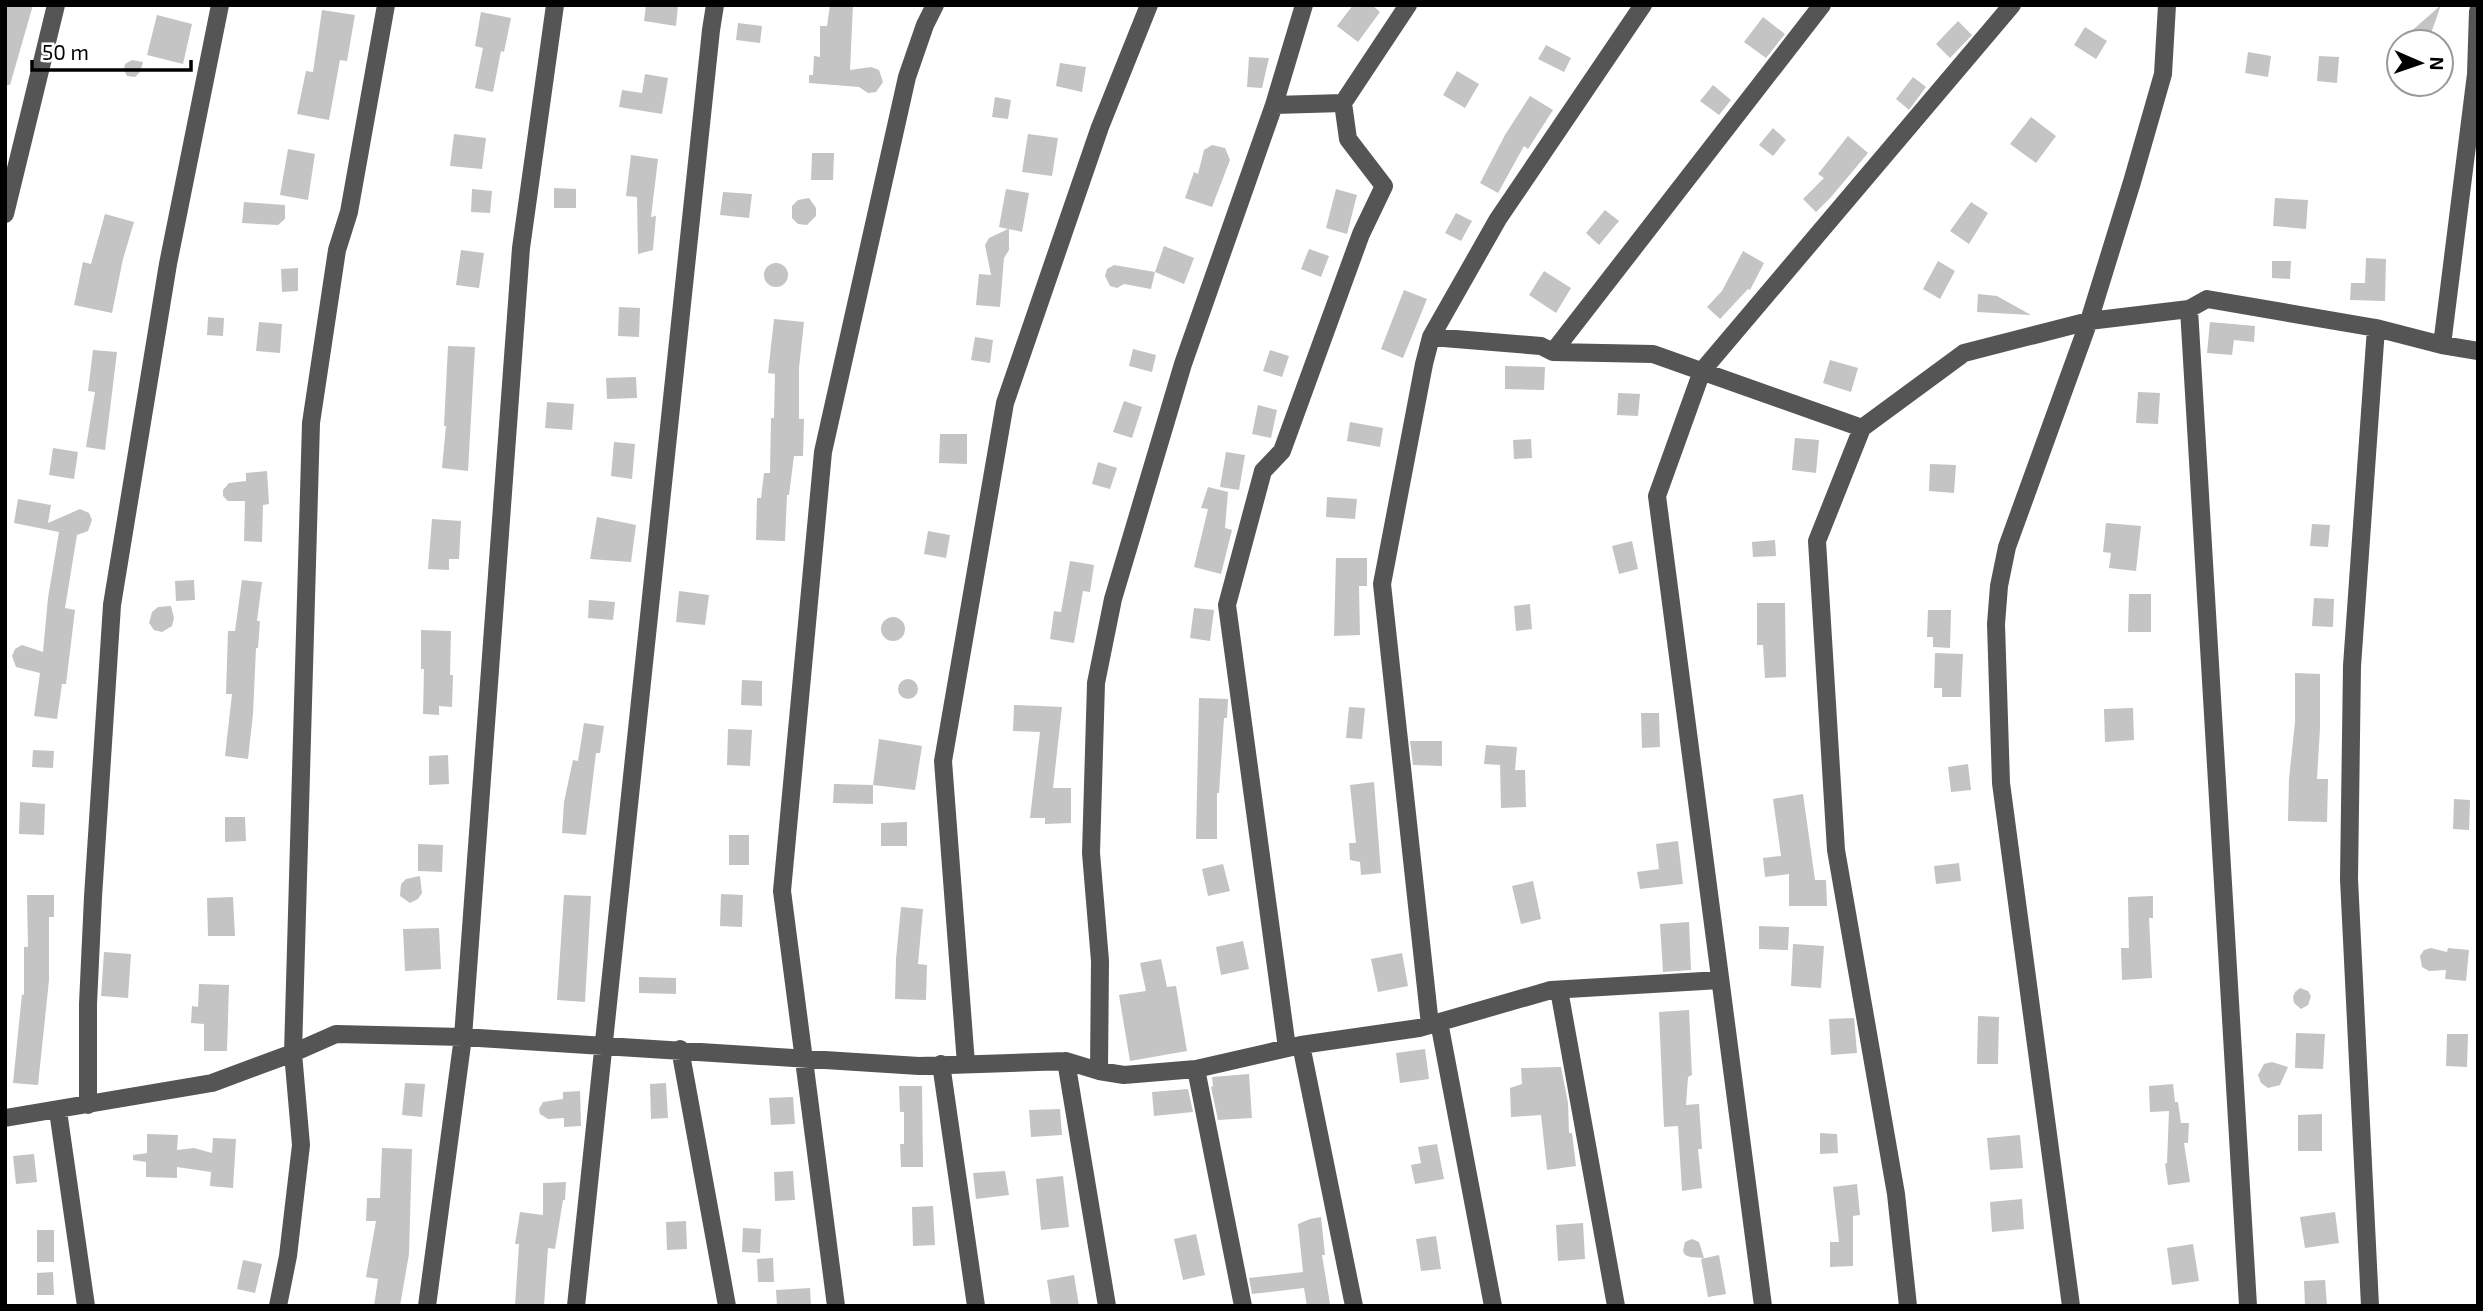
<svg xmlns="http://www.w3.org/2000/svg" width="2483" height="1311" viewBox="0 0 2483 1311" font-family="'Exo 2',sans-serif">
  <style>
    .building { fill: #c4c4c4 }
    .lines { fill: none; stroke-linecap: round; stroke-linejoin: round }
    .minor { stroke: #555; stroke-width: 18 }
  </style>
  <rect width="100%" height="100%" fill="#fff"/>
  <!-- building -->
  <path class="building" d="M 5,5 L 33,5 L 10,85 L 5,85 Z
    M 646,5 L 678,5 L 676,26 L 644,21 Z
    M 830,5 L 853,5 L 850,70 L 871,67 L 879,70 L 883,82 L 876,92 L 868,93 L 859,87 L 809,83 L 809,75 L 813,75 L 814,56 L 820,57 L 820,26 L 827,26 Z
    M 1353,5 L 1372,5 L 1380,12 L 1358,42 L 1337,26 Z
    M 2441,5 L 2428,42 L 2399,42 Z
    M 322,10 L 355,15 L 347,61 L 340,60 L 329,120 L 297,114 L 306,71 L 313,72 Z
    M 481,12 L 511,18 L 504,52 L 501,51 L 493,92 L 475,88 L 483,48 L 475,46 Z
    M 157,15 L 192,24 L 183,64 L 147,55 Z
    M 1763,17 L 1785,34 L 1766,58 L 1744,42 Z
    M 1958,21 L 1972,35 L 1950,58 L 1936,44 Z
    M 738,23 L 762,26 L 760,43 L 736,40 Z
    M 2085,27 L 2107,41 L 2096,59 L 2074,45 Z
    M 1546,45 L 1571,58 L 1564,72 L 1538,59 Z
    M 2248,52 L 2271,56 L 2268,77 L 2245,73 Z
    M 2319,56 L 2339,57 L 2337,83 L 2317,81 Z
    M 1249,57 L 1269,58 L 1262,88 L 1247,87 Z
    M 132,60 L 143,62 L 140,72 L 135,77 L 127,76 L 124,70 L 125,64 Z
    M 1060,63 L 1086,67 L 1082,92 L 1056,86 Z
    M 1457,71 L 1479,84 L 1465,108 L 1443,95 Z
    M 645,74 L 668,78 L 662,114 L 619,107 L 622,90 L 642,93 Z
    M 1913,77 L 1926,87 L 1909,110 L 1896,99 Z
    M 1713,85 L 1731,100 L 1719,115 L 1700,101 Z
    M 1530,96 L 1553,110 L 1528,149 L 1524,146 L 1498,193 L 1480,183 L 1505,135 Z
    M 995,97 L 1011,100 L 1008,119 L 992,117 Z
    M 2031,117 L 2056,136 L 2036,163 L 2010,144 Z
    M 1773,128 L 1786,140 L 1773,156 L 1759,145 Z
    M 454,134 L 486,138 L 482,169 L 450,166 Z
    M 1028,134 L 1058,138 L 1052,176 L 1022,172 Z
    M 1848,136 L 1868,153 L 1831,197 L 1816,212 L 1803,199 L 1824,178 L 1818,174 Z
    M 1212,145 L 1225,148 L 1230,160 L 1212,207 L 1185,198 L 1194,172 L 1198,174 L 1204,150 Z
    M 288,149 L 315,154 L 308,200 L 280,195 Z
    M 812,153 L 834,153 L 833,180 L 811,180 Z
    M 631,155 L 658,159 L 651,217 L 656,216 L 653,250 L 638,254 L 637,197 L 626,196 Z
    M 554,188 L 576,189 L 576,208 L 554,208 Z
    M 472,189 L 492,191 L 490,213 L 471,212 Z
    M 1006,189 L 1029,193 L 1022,232 L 1009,229 L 1009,250 L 1004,258 L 1000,307 L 976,305 L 979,274 L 991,275 L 985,245 L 989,238 L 1008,229 L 999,227 Z
    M 1336,189 L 1357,195 L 1347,234 L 1326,228 Z
    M 723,192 L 752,194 L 749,218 L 720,215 Z
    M 809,198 L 816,208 L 816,216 L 807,225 L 798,224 L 792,218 L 792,206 L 798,200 Z
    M 2275,198 L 2308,200 L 2306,229 L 2273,226 Z
    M 244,202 L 285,205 L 285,219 L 278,225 L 242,223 Z
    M 1971,202 L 1988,213 L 1969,244 L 1950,231 Z
    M 1605,210 L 1619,221 L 1599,245 L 1586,233 Z
    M 1456,213 L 1472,221 L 1461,241 L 1445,233 Z
    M 105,214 L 134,222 L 123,259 L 112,313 L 74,305 L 83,262 L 91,264 Z
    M 1164,246 L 1194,258 L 1184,284 L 1155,272 Z
    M 1309,249 L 1329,256 L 1321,277 L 1301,269 Z
    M 461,250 L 484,253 L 479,288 L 456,285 Z
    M 1743,251 L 1764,263 L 1750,290 L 1748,289 L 1720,319 L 1707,307 L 1722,291 Z
    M 2366,258 L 2386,259 L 2385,301 L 2350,300 L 2351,283 L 2365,283 Z
    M 1938,261 L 1955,271 L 1940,299 L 1923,289 Z
    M 2272,261 L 2291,261 L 2290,279 L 2272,278 Z
    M764 275a12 12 0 1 1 24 0a12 12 0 1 1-24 0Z
    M 1114,265 L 1155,272 L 1151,289 L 1124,284 L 1117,288 L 1110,286 L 1105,276 L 1107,269 Z
    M 298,268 L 298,291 L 282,292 L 281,269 Z
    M 1544,271 L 1571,288 L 1556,313 L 1529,295 Z
    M 1404,290 L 1427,299 L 1403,358 L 1381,349 Z
    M 1978,294 L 1997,296 L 2031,315 L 1977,312 Z
    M 619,307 L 640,308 L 639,337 L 618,336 Z
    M 208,317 L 224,318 L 223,336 L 207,335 Z
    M 774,319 L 804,322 L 799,368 L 799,419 L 804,419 L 803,456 L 794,456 L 789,495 L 787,495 L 785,541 L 756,540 L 757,498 L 761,498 L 764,473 L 770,473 L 771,418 L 774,418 L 775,374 L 768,373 Z
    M 259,322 L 282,324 L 280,353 L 256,351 Z
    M 2210,322 L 2255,326 L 2254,342 L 2234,340 L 2232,355 L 2207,353 Z
    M 975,337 L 993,340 L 990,363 L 971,360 Z
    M 448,346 L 475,347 L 468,471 L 442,468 L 446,426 L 444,426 Z
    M 1133,349 L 1156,355 L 1152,372 L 1129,366 Z
    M 93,350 L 117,352 L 105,450 L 86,447 L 95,392 L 88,391 Z
    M 1270,350 L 1289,356 L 1282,377 L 1263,371 Z
    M 1830,360 L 1858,368 L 1851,392 L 1823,383 Z
    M 1505,366 L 1545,367 L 1544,390 L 1505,389 Z
    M 636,377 L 637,398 L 607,399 L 606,378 Z
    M 2138,392 L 2160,393 L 2158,424 L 2136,423 Z
    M 1618,393 L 1640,394 L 1638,416 L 1617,415 Z
    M 1124,401 L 1142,407 L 1132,438 L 1113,432 Z
    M 547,402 L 574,404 L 572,430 L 545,428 Z
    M 1258,405 L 1277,410 L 1271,438 L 1252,434 Z
    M 1350,422 L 1383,428 L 1380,447 L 1347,441 Z
    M 940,434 L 967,434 L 967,464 L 939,463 Z
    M 1795,438 L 1819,440 L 1816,473 L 1792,470 Z
    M 1531,439 L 1532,458 L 1514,459 L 1513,440 Z
    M 614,442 L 635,444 L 632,479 L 611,476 Z
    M 53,448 L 78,452 L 74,479 L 49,475 Z
    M 1226,452 L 1245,455 L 1239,490 L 1220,487 Z
    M 1098,462 L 1117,468 L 1110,489 L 1092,484 Z
    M 1930,464 L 1956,465 L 1954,493 L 1929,491 Z
    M 267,471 L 269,504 L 263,505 L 262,542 L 244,541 L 245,501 L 228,501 L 223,496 L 223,490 L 229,483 L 246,481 L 246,473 Z
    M 1208,487 L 1228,492 L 1225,528 L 1232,530 L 1221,574 L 1194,567 L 1208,509 L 1201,508 Z
    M 1327,497 L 1357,499 L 1355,519 L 1326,517 Z
    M 18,499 L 51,505 L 48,523 L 80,509 L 89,513 L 92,520 L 88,531 L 77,535 L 65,608 L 75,610 L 66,684 L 62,684 L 57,719 L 34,716 L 40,673 L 16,667 L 12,656 L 15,649 L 22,645 L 43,652 L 48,598 L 59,532 L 14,523 Z
    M 597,517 L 636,525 L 631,562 L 590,559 Z
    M 432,519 L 461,521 L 459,559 L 449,559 L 449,570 L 428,569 Z
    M 2106,523 L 2141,526 L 2136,571 L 2109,568 L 2111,553 L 2103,552 Z
    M 2312,524 L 2330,525 L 2328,547 L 2310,546 Z
    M 928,531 L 950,535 L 946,558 L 924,554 Z
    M 1775,540 L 1776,556 L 1753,557 L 1752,542 Z
    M 1632,541 L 1638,569 L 1619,574 L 1612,546 Z
    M 1336,558 L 1367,558 L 1367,586 L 1359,586 L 1360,635 L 1334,636 Z
    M 1070,561 L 1094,565 L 1090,592 L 1083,591 L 1074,643 L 1050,639 L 1054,611 L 1061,612 Z
    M 194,580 L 195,600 L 176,601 L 175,581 Z
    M 242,580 L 262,582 L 257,621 L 260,621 L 258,648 L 256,648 L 253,714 L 248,759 L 225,756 L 232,694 L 226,694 L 228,631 L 235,631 Z
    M 679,591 L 709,595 L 705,625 L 676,622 Z
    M 2129,594 L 2151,594 L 2151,632 L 2128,632 Z
    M 2314,598 L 2334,599 L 2333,627 L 2312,626 Z
    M 589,600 L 615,602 L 613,620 L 588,618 Z
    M 1757,603 L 1785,603 L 1786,677 L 1765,678 L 1763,645 L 1757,645 Z
    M 1530,604 L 1532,629 L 1516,631 L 1514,606 Z
    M 171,606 L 174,618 L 172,626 L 162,632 L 154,630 L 149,623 L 152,612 L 158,607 Z
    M 1194,608 L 1214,610 L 1210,641 L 1190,638 Z
    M 1928,610 L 1951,610 L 1950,648 L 1933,647 L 1933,637 L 1927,637 Z
    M881 629a12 12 0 1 1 24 0a12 12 0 1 1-24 0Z
    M 421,630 L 451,631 L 450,675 L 453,675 L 452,707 L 439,706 L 439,715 L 423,714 L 424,669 L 421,669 Z
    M 1935,653 L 1963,654 L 1961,697 L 1942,697 L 1942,688 L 1934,688 Z
    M 2295,673 L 2320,674 L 2320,728 L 2317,779 L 2328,779 L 2327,822 L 2288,821 L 2289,779 L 2295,722 Z
    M898 689a10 10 0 1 1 20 0a10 10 0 1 1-20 0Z
    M 742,680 L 762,681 L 762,706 L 741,705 Z
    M 1199,698 L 1228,699 L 1227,718 L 1224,718 L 1219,793 L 1217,793 L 1217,839 L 1196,839 Z
    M 1014,705 L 1062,707 L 1053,788 L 1071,788 L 1071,823 L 1045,824 L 1045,818 L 1030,818 L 1040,732 L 1013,731 Z
    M 1349,707 L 1365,708 L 1362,739 L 1346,738 Z
    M 2133,708 L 2134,740 L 2105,742 L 2104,709 Z
    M 1641,713 L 1659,713 L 1660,747 L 1642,748 Z
    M 584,723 L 604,726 L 600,753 L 596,753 L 586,835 L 562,833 L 564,802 L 573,760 L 578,761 Z
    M 728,729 L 752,730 L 750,766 L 727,765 Z
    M 879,739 L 922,746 L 915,790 L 873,785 Z
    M 1410,741 L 1442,741 L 1442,766 L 1413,765 Z
    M 1486,745 L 1517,747 L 1515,770 L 1525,770 L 1526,807 L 1501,808 L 1500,765 L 1484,764 Z
    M 33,750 L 54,751 L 53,768 L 32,767 Z
    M 448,755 L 449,784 L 429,785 L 429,756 Z
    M 1968,764 L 1971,790 L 1951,792 L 1948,767 Z
    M 1374,782 L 1381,873 L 1361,875 L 1360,862 L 1350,860 L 1349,843 L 1356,843 L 1350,785 Z
    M 834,784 L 873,785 L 873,804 L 833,803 Z
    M 1803,794 L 1815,880 L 1826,880 L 1827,906 L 1789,906 L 1789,874 L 1765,877 L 1763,858 L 1781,856 L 1773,799 Z
    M 2454,799 L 2470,800 L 2469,830 L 2453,829 Z
    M 20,802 L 45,804 L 44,835 L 19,834 Z
    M 225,817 L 245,817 L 246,841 L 225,842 Z
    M 907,822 L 907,846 L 881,846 L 881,823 Z
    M 729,835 L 749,835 L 749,865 L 729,865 Z
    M 1678,841 L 1683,884 L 1640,889 L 1637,872 L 1659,869 L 1656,844 Z
    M 418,844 L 443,845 L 442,872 L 418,871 Z
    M 1959,863 L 1961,881 L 1936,884 L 1934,866 Z
    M 1223,864 L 1230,891 L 1208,896 L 1202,869 Z
    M 420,876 L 422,893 L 418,899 L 410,903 L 400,896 L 401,884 L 406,879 Z
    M 1533,881 L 1541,919 L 1521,924 L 1512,886 Z
    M 721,894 L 743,895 L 742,927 L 720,926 Z
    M 27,895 L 54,895 L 54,917 L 49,917 L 49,980 L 38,1085 L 13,1083 L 22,994 L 24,995 L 24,947 L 28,947 Z
    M 564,895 L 591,896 L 585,1002 L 557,1000 Z
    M 2153,896 L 2153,918 L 2149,918 L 2152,978 L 2122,980 L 2121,948 L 2129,948 L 2128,897 Z
    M 233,897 L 235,936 L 208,936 L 207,898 Z
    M 901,907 L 923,909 L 918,964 L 927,965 L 926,1000 L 895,999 L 896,959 Z
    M 1689,922 L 1691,970 L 1663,972 L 1660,924 Z
    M 1759,926 L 1789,927 L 1788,950 L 1759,949 Z
    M 439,928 L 441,969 L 405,971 L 403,929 Z
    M 1243,941 L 1249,969 L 1221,975 L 1216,947 Z
    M 1793,944 L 1824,946 L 1821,988 L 1791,986 Z
    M 2431,948 L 2447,952 L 2448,948 L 2469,950 L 2466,981 L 2445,979 L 2446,970 L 2429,971 L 2422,967 L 2420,956 L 2424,950 Z
    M 104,952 L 131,954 L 128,998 L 101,996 Z
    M 1402,953 L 1408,986 L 1378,992 L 1371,959 Z
    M 1161,959 L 1167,987 L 1176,986 L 1187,1051 L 1130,1061 L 1119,995 L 1146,991 L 1140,963 Z
    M 639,977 L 676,978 L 676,994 L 639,993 Z
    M 199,984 L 229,985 L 227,1051 L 204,1051 L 204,1024 L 191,1023 L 192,1006 L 198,1007 Z
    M 2300,988 L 2308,991 L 2311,996 L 2308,1005 L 2301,1009 L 2294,1003 L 2293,997 L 2295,992 Z
    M 1689,1010 L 1692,1075 L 1688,1077 L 1686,1105 L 1699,1104 L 1702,1149 L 1698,1149 L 1702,1188 L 1682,1191 L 1678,1126 L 1664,1127 L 1659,1012 Z
    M 1978,1016 L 1999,1017 L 1998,1064 L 1977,1064 Z
    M 1854,1018 L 1857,1053 L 1831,1055 L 1829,1019 Z
    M 2296,1033 L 2325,1034 L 2323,1069 L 2295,1068 Z
    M 2447,1034 L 2468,1034 L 2467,1067 L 2446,1066 Z
    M 1425,1049 L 1429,1079 L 1400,1083 L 1396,1053 Z
    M 2272,1062 L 2288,1067 L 2280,1085 L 2268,1088 L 2261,1083 L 2258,1075 L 2264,1064 Z
    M 1561,1067 L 1568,1103 L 1569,1133 L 1572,1133 L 1576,1166 L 1547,1170 L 1541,1115 L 1511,1117 L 1510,1088 L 1522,1084 L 1521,1068 Z
    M 1249,1074 L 1252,1118 L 1218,1120 L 1211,1087 L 1213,1086 L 1212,1077 Z
    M 405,1083 L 425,1084 L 422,1117 L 402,1115 Z
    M 666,1083 L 668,1118 L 651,1119 L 650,1084 Z
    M 2173,1084 L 2175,1102 L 2178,1102 L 2181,1123 L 2189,1123 L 2188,1143 L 2184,1143 L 2190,1182 L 2168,1185 L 2165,1164 L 2167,1163 L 2169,1111 L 2150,1112 L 2149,1086 Z
    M 899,1086 L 922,1086 L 923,1167 L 901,1167 L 900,1144 L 904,1144 L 904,1112 L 900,1112 Z
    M 1188,1089 L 1193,1112 L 1154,1116 L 1152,1092 Z
    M 580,1091 L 581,1126 L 564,1127 L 564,1118 L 548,1119 L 540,1114 L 539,1109 L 543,1102 L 563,1099 L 563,1092 Z
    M 793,1097 L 795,1124 L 771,1125 L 769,1098 Z
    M 1060,1109 L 1062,1135 L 1031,1137 L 1029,1110 Z
    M 2322,1114 L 2322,1151 L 2298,1151 L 2298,1115 Z
    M 1820,1133 L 1837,1134 L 1838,1153 L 1820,1154 Z
    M 147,1134 L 178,1135 L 177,1150 L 194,1148 L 212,1153 L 213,1138 L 236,1139 L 233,1188 L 210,1186 L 211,1172 L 177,1167 L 177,1178 L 146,1177 L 146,1162 L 133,1160 L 133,1155 L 147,1153 Z
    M 2020,1135 L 2023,1168 L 1990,1170 L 1987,1138 Z
    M 1437,1144 L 1444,1179 L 1415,1184 L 1411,1165 L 1421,1163 L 1418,1147 Z
    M 382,1148 L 412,1149 L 409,1254 L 400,1306 L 374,1306 L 378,1279 L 366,1277 L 376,1221 L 366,1221 L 367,1198 L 380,1198 Z
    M 34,1154 L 37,1182 L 16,1184 L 13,1156 Z
    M 793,1171 L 795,1200 L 775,1201 L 774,1172 Z
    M 1005,1171 L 1009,1195 L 976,1199 L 973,1173 Z
    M 1063,1176 L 1069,1227 L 1041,1230 L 1036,1179 Z
    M 566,1182 L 565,1200 L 563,1200 L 555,1249 L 548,1248 L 544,1306 L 515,1306 L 519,1244 L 515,1244 L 520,1212 L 543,1215 L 543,1183 Z
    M 1857,1184 L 1860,1215 L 1853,1216 L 1853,1266 L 1830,1267 L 1830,1242 L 1839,1242 L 1833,1187 Z
    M 2022,1199 L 2024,1229 L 1992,1232 L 1990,1202 Z
    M 933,1206 L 935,1245 L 913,1246 L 912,1207 Z
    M 2335,1212 L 2339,1243 L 2305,1248 L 2300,1217 Z
    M 1321,1217 L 1325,1255 L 1322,1255 L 1330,1304 L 1307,1306 L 1304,1288 L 1252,1294 L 1249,1278 L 1303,1272 L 1298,1224 L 1310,1219 Z
    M 686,1221 L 687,1249 L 667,1250 L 666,1222 Z
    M 1583,1223 L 1585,1259 L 1558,1261 L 1556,1225 Z
    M 743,1228 L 761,1229 L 760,1253 L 742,1252 Z
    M 37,1230 L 54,1230 L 54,1262 L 37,1262 Z
    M 1196,1234 L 1205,1275 L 1183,1280 L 1174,1239 Z
    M 1436,1236 L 1441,1269 L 1421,1271 L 1416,1239 Z
    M 1692,1239 L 1699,1242 L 1704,1258 L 1690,1257 L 1685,1255 L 1683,1251 L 1685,1242 Z
    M 2193,1244 L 2199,1281 L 2172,1285 L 2167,1248 Z
    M 1719,1255 L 1726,1294 L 1708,1297 L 1701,1259 Z
    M 773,1258 L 774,1282 L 758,1282 L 757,1259 Z
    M 243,1260 L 262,1264 L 255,1293 L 237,1289 Z
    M 53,1272 L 54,1295 L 37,1295 L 37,1273 Z
    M 1074,1275 L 1079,1306 L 1051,1306 L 1047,1280 Z
    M 2325,1280 L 2327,1306 L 2305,1306 L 2304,1281 Z
    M 810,1288 L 811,1306 L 777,1306 L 776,1290 Z"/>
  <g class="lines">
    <!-- minor -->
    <path class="minor" d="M 1274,105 L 1343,103
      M 5,214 L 56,5
      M 2189,309 L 2248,1306
      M 1431,337 L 1541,346 L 1553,352 L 1653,354 L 1862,428 L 1964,353 L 2089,321 L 2189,309 L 2207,299 L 2376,328 L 2442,345 L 2478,351
      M 2442,345 L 2476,74 L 2478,11
      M 1553,352 L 1822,5
      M 1862,428 L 1817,541 L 1836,850 L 1896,1194 L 1908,1306
      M 1559,990 L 1616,1306
      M 1439,1022 L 1493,1306
      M 1430,1025 L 1382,584 L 1424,364 L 1431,337 L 1498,219 L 1643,5
      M 1301,1045 L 1354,1306
      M 1287,1048 L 1227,605 L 1263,471 L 1282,451 L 1361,234 L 1384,186 L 1348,139 L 1343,103 L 1408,5
      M 680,1049 L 727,1306
      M 1066,1061 L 1107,1306
      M 941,1064 L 976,1306
      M 966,1064 L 943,761 L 1005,403 L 1100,127 L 1149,5
      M 1196,1069 L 1243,1306
      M 1099,1071 L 1100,961 L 1091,853 L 1096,683 L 1113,599 L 1183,364 L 1274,105 L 1304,5
      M 88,1105 L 88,1004 L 93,897 L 112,605 L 168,264 L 220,5
      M 58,1111 L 86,1306
      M 5,1118 L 212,1083 L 293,1053 L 336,1034 L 463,1037 L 919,1066 L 1066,1061 L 1099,1071 L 1124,1075 L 1196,1069 L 1301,1045 L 1419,1028 L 1551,990 L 1720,980
      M 278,1306 L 288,1256 L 301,1145 L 293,1053 L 311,423 L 337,250 L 349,212 L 386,5
      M 427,1306 L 463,1037 L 521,248 L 555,5
      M 576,1306 L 711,30 L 715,5
      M 836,1306 L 782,891 L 823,452 L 907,77 L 925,25 L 935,5
      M 1763,1306 L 1657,496 L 1702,371 L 2012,5
      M 2071,1306 L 2001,783 L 1996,624 L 1999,586 L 2007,547 L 2089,321 L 2132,182 L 2163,74 L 2167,5
      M 2370,1306 L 2349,879 L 2352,666 L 2376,328"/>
  </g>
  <!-- border -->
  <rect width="2483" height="1311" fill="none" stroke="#000000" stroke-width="14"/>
  <!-- north arrow -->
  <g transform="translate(2420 63) rotate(92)"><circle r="33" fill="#ffffff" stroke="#999999" stroke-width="2"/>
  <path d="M0-5L12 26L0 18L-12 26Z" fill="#000000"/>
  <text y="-10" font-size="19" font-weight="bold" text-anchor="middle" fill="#000000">N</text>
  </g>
  <!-- scale -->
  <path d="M32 60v10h159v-10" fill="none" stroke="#000000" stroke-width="3.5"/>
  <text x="42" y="60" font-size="21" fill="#000000" stroke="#ffffff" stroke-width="5" paint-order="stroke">50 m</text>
</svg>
